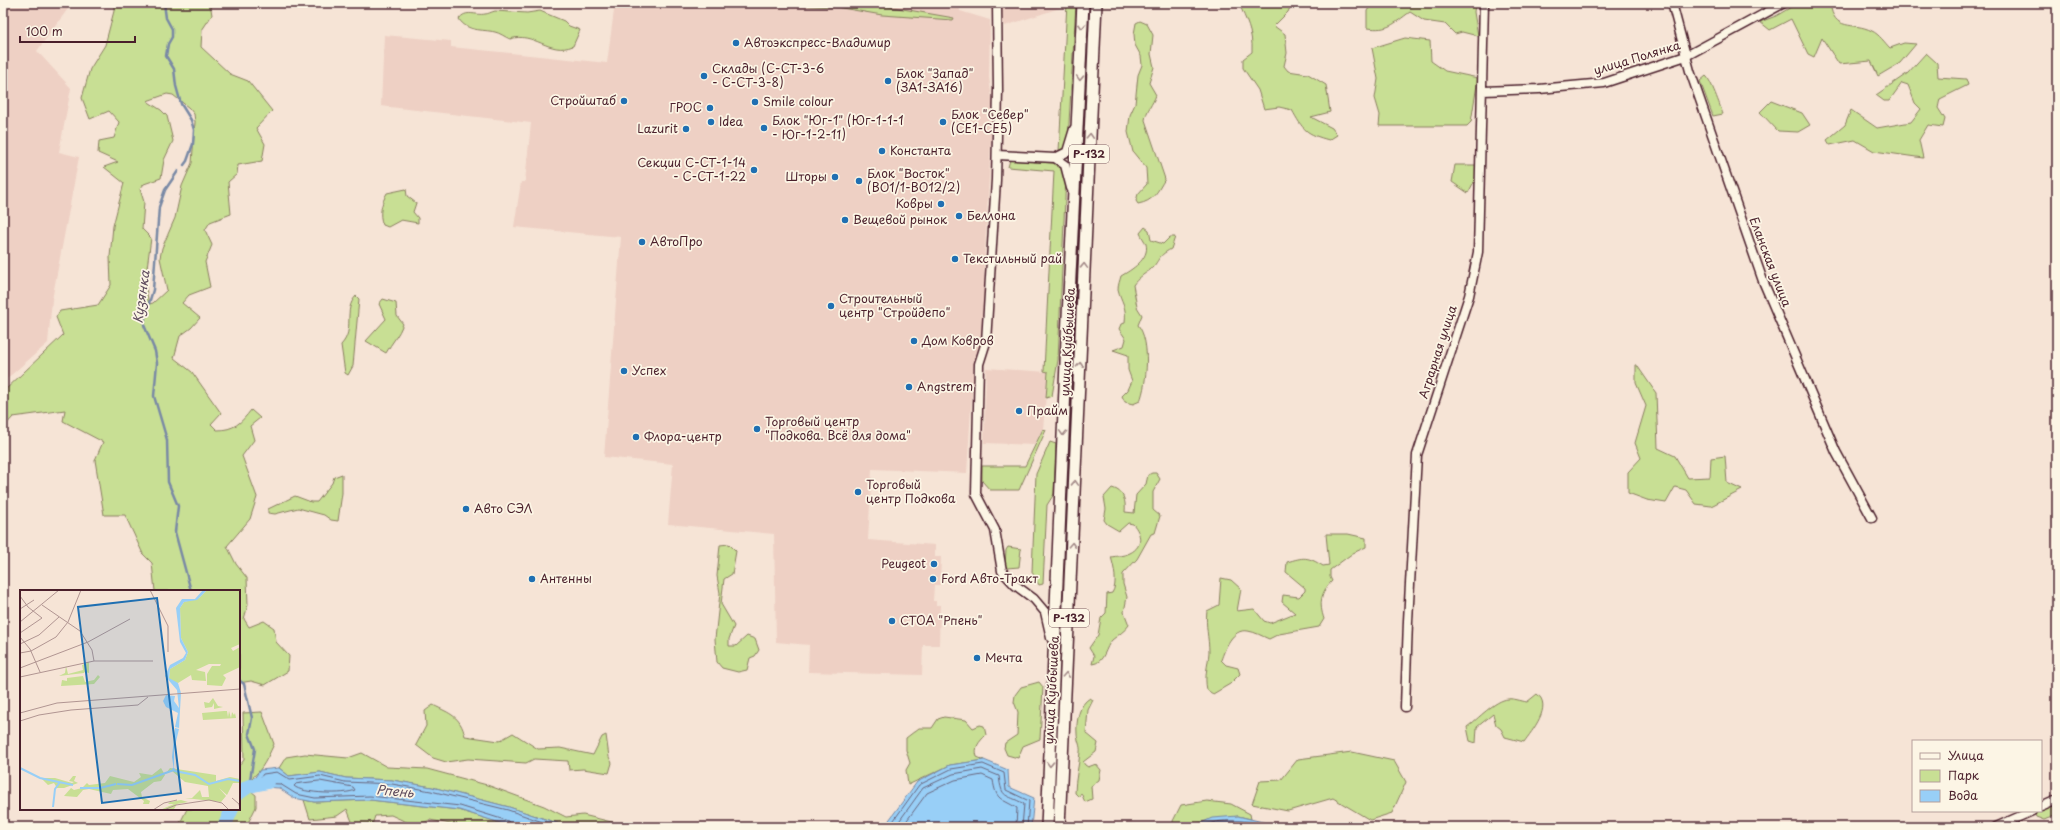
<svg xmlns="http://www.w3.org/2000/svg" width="2060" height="830" viewBox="0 0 2060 830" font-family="'Playpen Sans',sans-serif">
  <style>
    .built { fill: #eed0c4 }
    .green { fill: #c8df94; stroke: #897f60; fill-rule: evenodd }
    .water { fill: #98cff7; stroke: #7989a5 }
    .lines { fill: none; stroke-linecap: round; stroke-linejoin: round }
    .shore { stroke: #69657d; stroke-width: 1 }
    .stream { stroke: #7989a5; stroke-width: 2.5 }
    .river { stroke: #98cff7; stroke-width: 14 }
    .minor-casing { stroke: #4a1f2b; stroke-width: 11 }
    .highway-casing { stroke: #4a1f2b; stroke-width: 14 }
    .minor { stroke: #fcf5e5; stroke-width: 8 }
    .highway { stroke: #fcf5e5; stroke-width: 11 }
    .oneway { stroke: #a38a88 }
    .poi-dot { fill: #1f6fb2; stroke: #fcf5e5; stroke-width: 1.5 }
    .labels { text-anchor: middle; stroke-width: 3.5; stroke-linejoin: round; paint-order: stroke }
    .shield { fill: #fcf5e5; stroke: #7f5f63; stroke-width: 1 }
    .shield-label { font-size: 11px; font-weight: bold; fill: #4a1f2b }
    .poi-label { font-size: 12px; fill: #4a1f2b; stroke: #fcf5e5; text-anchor: start }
    .street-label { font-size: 12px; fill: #4a1f2b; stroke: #fcf5e5 }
    .water-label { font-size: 13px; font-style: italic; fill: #5e4b5e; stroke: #fcf5e5 }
    .inset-river { fill: none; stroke: #98cff7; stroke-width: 2 }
    .inset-road { fill: none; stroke: #b19592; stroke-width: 1 }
    .view { fill: #1f6fb2; fill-opacity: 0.15; stroke: #1f6fb2; stroke-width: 2 }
    .inset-edge { fill: none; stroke: #4a1f2b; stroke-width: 2 }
  </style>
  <rect width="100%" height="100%" fill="#f6e4d6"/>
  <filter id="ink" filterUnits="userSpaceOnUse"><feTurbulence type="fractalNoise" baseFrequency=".025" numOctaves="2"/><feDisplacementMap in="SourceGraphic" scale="8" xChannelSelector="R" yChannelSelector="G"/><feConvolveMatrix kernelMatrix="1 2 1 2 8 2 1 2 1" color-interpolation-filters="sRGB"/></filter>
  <g filter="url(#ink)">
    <!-- built -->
    <path class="built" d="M 3,3 L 70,3 L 70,6 L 37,51 L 71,88 L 59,152 L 79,157 L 52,300 L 48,343 L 3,382 Z
      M 615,3 L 959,3 L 960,11 L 990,20 L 989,78 L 993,105 L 984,268 L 985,294 L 982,339 L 974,360 L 967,473 L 872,469 L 868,540 L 935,545 L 935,557 L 941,557 L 940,585 L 934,585 L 933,601 L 936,601 L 936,605 L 940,605 L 939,645 L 923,645 L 922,675 L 808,672 L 809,645 L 776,642 L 774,534 L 668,524 L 673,464 L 604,457 L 621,237 L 514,227 L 521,182 L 525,182 L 531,123 L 381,106 L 384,35 L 451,41 L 451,47 L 607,63 Z
      M 1001,3 L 1060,3 L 1060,8 L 1005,26 L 1001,17 Z
      M 986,368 L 1048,372 L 1043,429 L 1034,445 L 984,443 Z"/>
    <!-- green -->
    <path class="green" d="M 114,3 L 210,3 L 212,15 L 202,30 L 201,47 L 230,74 L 248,81 L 272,111 L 256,128 L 265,144 L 262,161 L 238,165 L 237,174 L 228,182 L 231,214 L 210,222 L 205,230 L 212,245 L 205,262 L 210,287 L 189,295 L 182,303 L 200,318 L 191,328 L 180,336 L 174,358 L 192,372 L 221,413 L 211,424 L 217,430 C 234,430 241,423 251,410 L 260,418 L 250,426 L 254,440 L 242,456 L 257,497 L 250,519 L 227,546 L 236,564 L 247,578 L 248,605 L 244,619 L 249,627 L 264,621 L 274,628 L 276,642 L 289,656 L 288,671 L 265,685 L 251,681 L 239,683 L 239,591 L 155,591 L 152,563 L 143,554 L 125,515 L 104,515 L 95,460 L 103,442 L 63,421 L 65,410 L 13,417 L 3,428 L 3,392 L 63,335 L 56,317 L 60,311 L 98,305 L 111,285 L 110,257 L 113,226 L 124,183 L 104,167 L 118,162 L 98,153 L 99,141 L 114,138 L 119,122 L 109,111 L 90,119 L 82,98 L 90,69 L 105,45 L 114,11 ZM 167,94 L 173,95 L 189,108 L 194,114 L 195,122 L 192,163 L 182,186 L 175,218 L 162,248 L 160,258 L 167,290 L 153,303 L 149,304 L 145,283 L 151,238 L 142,229 L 144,202 L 140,189 L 144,184 L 161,178 L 164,160 L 173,141 L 167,116 L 161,110 L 147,101 Z
      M 743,3 L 869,3 L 954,18 L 953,20 L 882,15 L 836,7 Z
      M 1067,3 L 1076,3 L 1068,140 L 1064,150 L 1059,151 Z
      M 1292,3 L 1288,12 L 1274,26 L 1285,34 L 1287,53 L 1284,66 L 1288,71 L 1308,74 L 1326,85 L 1330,112 L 1311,117 L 1332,128 L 1337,135 L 1329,140 C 1306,134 1303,130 1292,110 L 1279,107 L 1264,109 L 1258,90 L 1243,68 L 1243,59 L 1252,52 C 1253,31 1246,21 1239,3 Z
      M 1372,3 L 1475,3 L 1474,12 L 1478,36 L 1462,32 L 1455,34 L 1445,24 L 1424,21 L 1410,12 C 1393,24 1389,31 1367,28 L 1367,11 Z
      M 1798,3 L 1830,3 C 1834,33 1853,21 1872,31 C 1879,34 1885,43 1890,48 L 1904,43 L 1916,44 L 1900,63 L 1878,76 L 1871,61 L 1839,64 L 1822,38 L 1814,57 L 1808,54 L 1791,19 L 1770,30 L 1760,22 L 1776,16 Z
      M 495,11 L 527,13 L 540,11 L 564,21 L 569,26 L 580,30 L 573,46 C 549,56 534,31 510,39 C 505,37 500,33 495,32 C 482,29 467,32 459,19 C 466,9 476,16 485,14 C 488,14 491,12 495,11 Z
      M 1140,21 L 1147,24 L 1153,35 L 1151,54 L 1154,67 L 1149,83 L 1156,95 C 1153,104 1146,111 1145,120 L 1165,179 C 1157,192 1154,201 1138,204 L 1136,201 L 1138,194 L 1147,184 L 1146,168 L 1133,152 L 1128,132 L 1130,115 L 1135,104 L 1138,75 L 1142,65 L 1141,56 L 1135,45 L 1134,34 L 1136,23 Z
      M 1405,38 L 1430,41 L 1431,61 L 1445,71 L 1478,78 L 1471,122 L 1467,126 L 1379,126 L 1380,115 L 1375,98 L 1378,79 L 1372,48 Z
      M 1926,53 L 1937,63 L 1938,77 L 1966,79 L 1968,85 L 1940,99 L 1938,108 L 1945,119 L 1943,127 L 1928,125 L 1919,140 L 1923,158 L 1874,151 L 1855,140 L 1830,145 L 1827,140 L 1845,125 L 1851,110 L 1877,128 L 1911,122 L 1921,109 L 1915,103 L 1908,85 L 1902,83 L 1889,101 L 1884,101 L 1876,95 L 1908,73 Z
      M 1706,76 C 1711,80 1720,106 1723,114 L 1713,116 L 1700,81 Z
      M 1771,101 L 1802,113 L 1810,125 L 1798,132 L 1778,131 L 1760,112 Z
      M 1010,160 L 1053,163 L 1060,165 L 1066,175 L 1058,360 L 1052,396 L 1046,398 L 1048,372 L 1044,371 L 1054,171 L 1008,167 Z
      M 1455,165 L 1477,165 L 1475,180 L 1468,193 L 1452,182 Z
      M 406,189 L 407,196 L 416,203 L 413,212 L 418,218 L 418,223 L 401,220 L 388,227 L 383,225 C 378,214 382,202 387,193 Z
      M 1145,227 L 1149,230 L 1151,240 L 1163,244 L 1170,237 L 1175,237 L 1171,249 C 1156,257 1160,261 1150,270 C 1143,275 1138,278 1133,285 L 1137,307 L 1142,315 L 1138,325 C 1151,341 1147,383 1140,401 L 1133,404 L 1125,402 L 1122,396 L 1128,390 L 1132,381 L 1128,370 L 1128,355 L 1113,350 L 1124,346 L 1126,339 L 1119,329 L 1121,324 L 1125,323 C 1127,305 1121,302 1118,289 C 1118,285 1120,280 1121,276 C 1131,270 1150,259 1146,244 C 1145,241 1141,236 1140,233 Z
      M 356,296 L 359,299 L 353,366 L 348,375 L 345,373 L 341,345 C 356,329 342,311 356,296 Z
      M 383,299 L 396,303 L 397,316 L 403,324 C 399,335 392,342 386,353 L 366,341 L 386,319 L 379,304 Z
      M 1636,364 L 1656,393 L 1658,448 L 1675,456 L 1688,478 L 1710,477 L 1711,458 L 1725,456 L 1727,483 L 1742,490 L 1711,506 L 1696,504 L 1686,490 L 1675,487 L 1666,503 L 1647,500 L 1628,493 L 1628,472 L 1641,458 L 1635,443 L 1646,406 L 1636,383 Z
      M 1043,429 L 1046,430 L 1019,490 L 990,490 L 982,481 L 982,466 L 1025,466 Z
      M 1050,442 L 1056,444 L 1054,494 L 1047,505 L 1043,584 L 1039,585 L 1032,572 L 1036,474 Z
      M 1152,473 L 1156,473 L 1160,479 L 1153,492 L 1153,510 L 1160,516 L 1155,533 L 1151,534 L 1137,559 L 1123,574 L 1123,584 L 1127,597 L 1124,612 L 1129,625 C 1125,631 1118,635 1112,640 C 1105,647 1105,663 1092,664 L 1094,656 L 1089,648 L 1098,635 L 1101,618 L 1106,613 L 1107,594 L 1112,593 C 1118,584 1114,567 1111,557 C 1116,556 1125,556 1130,553 C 1144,546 1141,533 1133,524 L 1128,523 L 1119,531 L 1107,524 L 1104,520 L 1106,509 L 1104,497 L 1112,488 C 1124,491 1126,501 1125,512 L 1134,513 L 1136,495 L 1146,484 L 1148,475 Z
      M 342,474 L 342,493 L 338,521 L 331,520 L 324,515 L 298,508 L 275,514 L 268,513 L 268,509 L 295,496 L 311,502 L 317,502 L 332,483 L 334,477 Z
      M 1326,534 L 1348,534 L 1366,538 L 1366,547 L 1353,553 L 1330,570 L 1330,577 L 1332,581 C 1320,593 1319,604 1324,619 L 1319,627 L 1279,634 L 1269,639 C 1262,636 1255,632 1248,631 C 1232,628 1225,649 1221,660 L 1226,665 L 1238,668 L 1240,674 L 1230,684 L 1213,694 L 1207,690 C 1204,675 1208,667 1209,652 C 1209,638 1205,625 1207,611 L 1219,605 L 1221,578 L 1231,580 L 1241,589 L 1237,611 L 1254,609 L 1264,621 L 1270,623 L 1295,613 L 1282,602 L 1283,595 L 1299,597 L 1305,591 L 1305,588 L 1286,572 L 1287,562 C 1304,557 1307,556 1323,566 L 1329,565 Z
      M 729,544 L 736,551 L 732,574 L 724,579 L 721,604 L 734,626 L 729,639 L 729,646 L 736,646 L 747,636 L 755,639 L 759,650 L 755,656 L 750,658 L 747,670 L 738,672 L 722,668 L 717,662 L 715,639 L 720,593 L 717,576 L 720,545 Z
      M 1008,547 L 1021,549 L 1019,567 L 1007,568 L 1005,565 L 1006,550 Z
      M 1039,682 L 1043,687 L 1040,739 L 1023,746 L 1018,758 L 1007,755 L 1004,748 L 1005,743 L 1017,735 L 1018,712 L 1014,702 L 1015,695 L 1021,687 Z
      M 1537,694 C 1553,706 1532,731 1524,742 L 1505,737 L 1501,729 L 1496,725 L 1493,714 L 1477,727 L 1476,743 L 1470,741 L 1467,727 C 1478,719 1495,700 1508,699 C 1513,698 1521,701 1527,702 Z
      M 1090,698 L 1093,700 L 1088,710 L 1086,733 L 1098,743 L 1096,752 L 1083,762 L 1085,765 L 1088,767 L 1096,764 L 1101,770 L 1099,780 L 1091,786 L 1092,799 L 1085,802 L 1081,793 L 1079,797 L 1075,793 C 1075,779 1079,766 1080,752 C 1081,746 1077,740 1077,734 C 1076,721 1079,704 1090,698 Z
      M 433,705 C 451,714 460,716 465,736 L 499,741 L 513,733 L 538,749 L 560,748 L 593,755 L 602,737 L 606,735 L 609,757 L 612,763 L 609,773 L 583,769 L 569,770 L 568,761 L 534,759 L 526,763 L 468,759 L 446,762 L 433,758 L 416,745 L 426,726 L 425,711 Z
      M 262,712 L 274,744 C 265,763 261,773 243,785 L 256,795 L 256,807 L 246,827 L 178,827 L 187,809 L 239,809 L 239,766 L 244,760 L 243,713 Z
      M 944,717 L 966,720 L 973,728 L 980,725 L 984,726 L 986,735 C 979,742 974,747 977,757 L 984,760 L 950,765 L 908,785 L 906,770 L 910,763 L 906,750 L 906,738 L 919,728 L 932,728 L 938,719 Z
      M 1352,752 L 1394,761 L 1406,782 L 1392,813 L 1370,820 L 1333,798 L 1288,811 L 1252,804 L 1260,781 L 1281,780 L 1298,759 Z
      M 362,753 L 387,767 L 427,769 L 487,785 L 544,806 L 566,817 L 583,815 L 632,827 L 569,827 L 509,807 L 432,787 L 392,780 L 346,778 L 320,772 L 289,776 L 279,768 L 286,757 L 305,754 L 348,758 Z
      M 304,800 L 314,802 L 370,800 L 459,810 L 513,827 L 466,827 L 430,820 L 415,826 L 391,815 L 375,816 L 372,825 L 353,824 L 347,809 L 337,816 L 310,819 Z
      M 1207,801 L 1231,804 L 1250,814 L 1251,819 L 1238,816 L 1198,823 L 1192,827 L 1173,827 L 1173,821 L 1181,805 Z
      M 2057,806 L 2057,815 L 2044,820 L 2036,817 L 2034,812 Z"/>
    <!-- water -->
    <path class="water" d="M 984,760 L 1008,770 L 1009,787 L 1034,798 L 1031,827 L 884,827 L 917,782 L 950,765 Z
      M 279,768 L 289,776 L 320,772 L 346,778 L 392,780 L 432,787 L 509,807 L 569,827 L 513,827 L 459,810 L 370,800 L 314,802 L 294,798 L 279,788 L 249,786 L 260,770 Z
      M 1238,816 L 1283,827 L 1192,827 L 1212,818 Z"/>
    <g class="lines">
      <!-- shore -->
      <path class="shore" d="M 320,781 L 353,787 L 355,790 C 346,795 302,794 294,786 L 296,784 Z
        M 512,827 L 508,821 L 460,806 L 370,796 L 315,798 L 296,794 L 280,784 L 260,783 L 258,781 L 263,774 L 277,772 L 290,780 L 320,776 L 345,782 L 392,784 L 431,791 L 508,810 L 557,827
        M 889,827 L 919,785 L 951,769 L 983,764 L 1004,773 L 1006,790 L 1029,801 L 1027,827
        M 895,827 L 923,788 L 953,774 L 982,769 L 999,776 C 1002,800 1005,793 1024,804 L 1022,827
        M 902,827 L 927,793 L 955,780 L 982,775 L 993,780 C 996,801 1001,798 1017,808 L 1016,827
        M 1199,827 C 1222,817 1247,820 1270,827"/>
      <!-- stream -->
      <path class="stream" d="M 164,3 L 166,18 L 172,29 L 172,37 L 168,44 L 166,56 L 174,69 L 176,86 L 181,104 L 191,120 L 194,130 L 193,144 L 187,161 L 184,165
        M 178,171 L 165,190 L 159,207 L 153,290 L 145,317 L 144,325 L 155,351 L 157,363 L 154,396 L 167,440 L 168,482 L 178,506 L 175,532 L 191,591
        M 239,680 L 244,684 L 252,718 L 249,734 L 255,749 L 249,786"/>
      <!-- river -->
      <path class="river" d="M 239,793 L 249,786 L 268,782
        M 224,827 L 232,809"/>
      <defs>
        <path id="minor" d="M 997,3 L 998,90 L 996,180 L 986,342 L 979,364 L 976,494 L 995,530 L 1002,571 L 1015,585 L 1034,599 L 1045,612 L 1051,638
          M 1672,3 L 1690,71 L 1763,281 L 1836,452 L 1872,518
          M 1483,91 L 1539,89 L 1604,83 L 1686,56 L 1784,3
          M 997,155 L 1055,158 L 1065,165 L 1071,188
          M 1055,158 L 1067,152 L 1074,129
          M 1405,707 L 1408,621 L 1417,455 L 1469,296 L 1478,252 L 1484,3
          M 2041,807 L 2057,800
          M 1996,827 L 2032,811"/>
        <path id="highway" d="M 1047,827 L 1067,338 L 1083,3
          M 1059,827 L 1096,3"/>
      </defs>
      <!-- minor casing -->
      <use href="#minor" class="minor-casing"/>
      <!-- highway casing -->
      <use href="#highway" class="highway-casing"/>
      <!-- minor -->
      <use href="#minor" class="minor"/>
      <!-- highway -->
      <use href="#highway" class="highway"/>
    </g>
    <!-- one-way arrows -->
    <defs><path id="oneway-chevron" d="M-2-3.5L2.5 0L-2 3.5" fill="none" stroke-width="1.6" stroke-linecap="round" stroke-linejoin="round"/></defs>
    <g class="oneway">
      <use href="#oneway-chevron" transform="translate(1082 26) rotate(93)"/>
      <use href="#oneway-chevron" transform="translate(1080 78) rotate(92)"/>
      <use href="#oneway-chevron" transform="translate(1090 136) rotate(-87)"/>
      <use href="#oneway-chevron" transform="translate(1084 266) rotate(-88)"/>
      <use href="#oneway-chevron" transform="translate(1080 365) rotate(-87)"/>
      <use href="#oneway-chevron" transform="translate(1063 433) rotate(92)"/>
      <use href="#oneway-chevron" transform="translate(1075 483) rotate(-88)"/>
      <use href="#oneway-chevron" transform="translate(1072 545) rotate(-87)"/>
      <use href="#oneway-chevron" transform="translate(1066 675) rotate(-87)"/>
      <use href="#oneway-chevron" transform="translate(1050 764) rotate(92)"/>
    </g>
  </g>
  <!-- markers -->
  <g class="poi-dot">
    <circle cx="736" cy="43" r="4"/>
    <circle cx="704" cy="76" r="4"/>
    <circle cx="888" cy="81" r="4"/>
    <circle cx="624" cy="101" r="4"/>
    <circle cx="755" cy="102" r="4"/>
    <circle cx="710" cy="108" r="4"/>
    <circle cx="711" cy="122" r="4"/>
    <circle cx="943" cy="122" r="4"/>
    <circle cx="764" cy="128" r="4"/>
    <circle cx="686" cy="129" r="4"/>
    <circle cx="882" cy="151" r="4"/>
    <circle cx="754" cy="170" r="4"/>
    <circle cx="835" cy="177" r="4"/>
    <circle cx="859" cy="181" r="4"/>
    <circle cx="941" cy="204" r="4"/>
    <circle cx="959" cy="216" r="4"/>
    <circle cx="845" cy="220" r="4"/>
    <circle cx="642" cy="242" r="4"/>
    <circle cx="955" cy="259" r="4"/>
    <circle cx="831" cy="306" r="4"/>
    <circle cx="914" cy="341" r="4"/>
    <circle cx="624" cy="371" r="4"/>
    <circle cx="909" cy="387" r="4"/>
    <circle cx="1019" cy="411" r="4"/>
    <circle cx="757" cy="429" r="4"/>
    <circle cx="636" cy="437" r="4"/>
    <circle cx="858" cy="492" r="4"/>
    <circle cx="466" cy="509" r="4"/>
    <circle cx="934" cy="564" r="4"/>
    <circle cx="532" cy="579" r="4"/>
    <circle cx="933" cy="579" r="4"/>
    <circle cx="892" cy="621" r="4"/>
    <circle cx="977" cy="658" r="4"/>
  </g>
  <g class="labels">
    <!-- shield labels -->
    <g class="shield">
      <rect x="1069" y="145" width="40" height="18" rx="3"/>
      <rect x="1049" y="609" width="40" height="18" rx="3"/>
    </g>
    <g class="shield-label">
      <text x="1089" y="158">Р-132</text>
      <text x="1069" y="622">Р-132</text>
    </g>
    <!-- poi labels -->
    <g class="poi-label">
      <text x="744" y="47">Автоэкспресс-Владимир</text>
      <text x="712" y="73">Склады (С-СТ-3-6<tspan x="712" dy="14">- С-СТ-3-8)</tspan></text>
      <text x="896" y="78">Блок "Запад"<tspan x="896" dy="14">(ЗА1-ЗА16)</tspan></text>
      <text x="616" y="105" text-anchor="end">Стройштаб</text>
      <text x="763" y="106">Smile colour</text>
      <text x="702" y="112" text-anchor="end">ГРОС</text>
      <text x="951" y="119">Блок "Север"<tspan x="951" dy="14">(СЕ1-СЕ5)</tspan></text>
      <text x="772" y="125">Блок "Юг-1" (Юг-1-1-1<tspan x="772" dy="14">- Юг-1-2-11)</tspan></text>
      <text x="719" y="126">Idea</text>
      <text x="678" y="133" text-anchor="end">Lazurit</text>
      <text x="890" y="155">Константа</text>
      <text x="746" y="167" text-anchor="end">Секции С-СТ-1-14<tspan x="746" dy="14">- С-СТ-1-22</tspan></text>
      <text x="867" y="178">Блок "Восток"<tspan x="867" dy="14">(ВО1/1-ВО12/2)</tspan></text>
      <text x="827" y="181" text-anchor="end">Шторы</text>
      <text x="933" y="208" text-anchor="end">Ковры</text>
      <text x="967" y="220">Беллона</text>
      <text x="853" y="224">Вещевой рынок</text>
      <text x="650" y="246">АвтоПро</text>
      <text x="963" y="263">Текстильный рай</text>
      <text x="839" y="303">Строительный<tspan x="839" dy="14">центр "Стройдепо"</tspan></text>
      <text x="922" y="345">Дом Ковров</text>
      <text x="632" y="375">Успех</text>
      <text x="917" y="391">Angstrem</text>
      <text x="1027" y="415">Прайм</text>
      <text x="765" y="426">Торговый центр<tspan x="765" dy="14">"Подкова. Всё для дома"</tspan></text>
      <text x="644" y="441">Флора-центр</text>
      <text x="866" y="489">Торговый<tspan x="866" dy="14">центр Подкова</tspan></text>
      <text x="474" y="513">Авто СЭЛ</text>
      <text x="926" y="568" text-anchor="end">Peugeot</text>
      <text x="540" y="583">Антенны</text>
      <text x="941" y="583">Ford Авто-Тракт</text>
      <text x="900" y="625">СТОА "Рпень"</text>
      <text x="985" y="662">Мечта</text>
    </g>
    <!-- street labels -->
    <g class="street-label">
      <text transform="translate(1637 58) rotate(-17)" y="4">улица Полянка</text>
      <text transform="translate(1770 262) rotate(69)" y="4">Еланская улица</text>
      <text transform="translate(1068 342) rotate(-87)" y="4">улица Куйбышева</text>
      <text transform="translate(1438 352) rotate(-72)" y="4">Аграрная улица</text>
      <text transform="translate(1052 690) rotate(-87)" y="4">улица Куйбышева</text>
    </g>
    <!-- water labels -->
    <g class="water-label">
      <text transform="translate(141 297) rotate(-82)" y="5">Кузянка</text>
      <text transform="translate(395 791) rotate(5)" y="5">Рпень</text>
    </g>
  </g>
  <!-- overview -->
  <g transform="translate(20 590)">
    <rect width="220" height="220" fill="#f6e4d6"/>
    <path d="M 187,0 L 220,0 L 220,54 L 211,58 L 213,61 L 220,57 L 220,77 L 203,85 L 206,88 L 202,96 L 187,95 L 187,84 L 192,76 L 200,76 L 201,74 L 189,74 L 176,80 L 185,82 L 186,91 L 172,90 L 171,85 L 158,93 L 154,92 L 149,89 L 150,79 L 165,70 L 168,62 L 161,48 L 160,18 L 164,12 L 179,8 ZM 69,72 L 69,83 L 65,82 L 66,80 L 64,83 L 39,86 L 45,83 L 46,76 L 48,84 L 63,80 L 62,75 ZM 78,85 L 80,87 L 74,94 L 41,96 L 42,90 L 47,91 L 47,88 L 63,86 L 65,92 L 74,90 ZM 193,108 L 198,116 L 203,117 L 194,119 L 194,113 L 192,117 L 185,118 L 184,112 L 189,113 ZM 204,121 L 207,121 L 208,127 L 209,121 L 211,128 L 212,122 L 214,125 L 215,123 L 216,128 L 183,130 L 182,123 ZM 141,178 L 145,185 L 141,191 L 134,192 L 121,202 L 122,207 L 130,211 L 129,214 L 123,214 L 124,211 L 108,199 L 93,200 L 91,204 L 69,199 L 63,200 L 57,207 L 44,206 L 51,198 L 54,200 L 62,198 L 67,193 L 69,195 L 85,193 L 90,186 L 114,192 L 121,187 L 119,183 L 132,185 ZM 150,178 L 196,185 L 196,191 L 210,187 L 220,189 L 220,193 L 213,193 L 207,205 L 199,198 L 206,206 L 201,212 L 165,208 L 172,208 L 182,198 L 180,200 L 182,207 L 189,207 L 188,196 L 165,192 L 152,181 L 147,182 ZM 53,186 L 56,186 L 54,191 L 58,193 L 44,198 L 37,198 L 34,193 L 28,195 L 21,188 L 35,188 L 52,193 L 54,192 L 49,191 ZM 161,210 L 168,212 L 157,214 L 154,219 L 140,220 L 154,214 L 148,214 L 150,212 Z" fill="#c8df94"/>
    <path d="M 183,0 L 187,0 L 177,10 L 164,12 L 160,18 L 161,48 L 168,62 L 165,70 L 150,79 L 149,88 L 158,93 L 161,103 L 159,138 L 155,137 L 158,123 L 146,117 L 143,111 L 146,105 L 155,106 L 154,111 L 159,118 L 157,100 L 145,86 L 150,75 L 163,68 L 166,63 L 160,52 L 156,18 L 162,9 L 175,9 ZM 155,138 L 159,139 L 154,160 L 154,180 L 152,167 Z" fill="#98cff7"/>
    <path class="inset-river" d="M 0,178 L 20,188 L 53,195M 153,178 L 155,181 L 175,185 L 189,194 L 208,189 L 220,191M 97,194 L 112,195 L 154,180M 60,198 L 80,198 L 96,194M 33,217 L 35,199 L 40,192"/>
    <path class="inset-road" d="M 130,0 L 148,36 L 148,62M 0,6 L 8,17 L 22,28 L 0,43M 22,15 L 60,41 L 72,60 L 74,71M 0,19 L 14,10M 0,32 L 39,0M 0,47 L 10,59 L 20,82M 0,54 L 19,45 L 39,27M 0,63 L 11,61 L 36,47 L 48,32 L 61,0M 0,78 L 68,52 L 110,29M 0,87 L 74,71 L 133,71M 0,123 L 37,113 L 220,99M 0,131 L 19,125 L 51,120 L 118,115 L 128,107M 212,208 L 219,214 L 220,219M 133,220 L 144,213 L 157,210M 144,220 L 156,215 L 189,210 L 202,213 L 209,220"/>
    <path class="view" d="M 137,8 L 161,203 L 82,213 L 58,17 Z"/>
    <rect width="220" height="220" class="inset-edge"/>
  </g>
  <!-- margin -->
  <rect width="2060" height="830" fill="none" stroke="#fcf5e5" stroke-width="16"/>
  <rect x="8" y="8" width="2044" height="814" fill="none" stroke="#4a1f2b" stroke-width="1.5" filter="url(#ink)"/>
  <!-- legend -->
  <rect x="1912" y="740" width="130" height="72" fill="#fcf5e5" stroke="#b59f9b"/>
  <rect x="1920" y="753" width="20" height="6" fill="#fcf5e5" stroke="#b59f9b"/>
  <text x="1948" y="760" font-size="12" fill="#4a1f2b">Улица</text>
  <rect x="1920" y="770" width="20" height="12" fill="#c8df94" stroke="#b59f9b"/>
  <text x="1948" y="780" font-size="12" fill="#4a1f2b">Парк</text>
  <rect x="1920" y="790" width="20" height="12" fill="#98cff7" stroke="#b59f9b"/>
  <text x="1948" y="800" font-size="12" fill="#4a1f2b">Вода</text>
  <!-- scale -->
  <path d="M20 36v6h115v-6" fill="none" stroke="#4a1f2b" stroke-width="2"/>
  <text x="26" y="36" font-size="12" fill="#4a1f2b" stroke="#fcf5e5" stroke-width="3" paint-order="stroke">100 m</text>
</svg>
